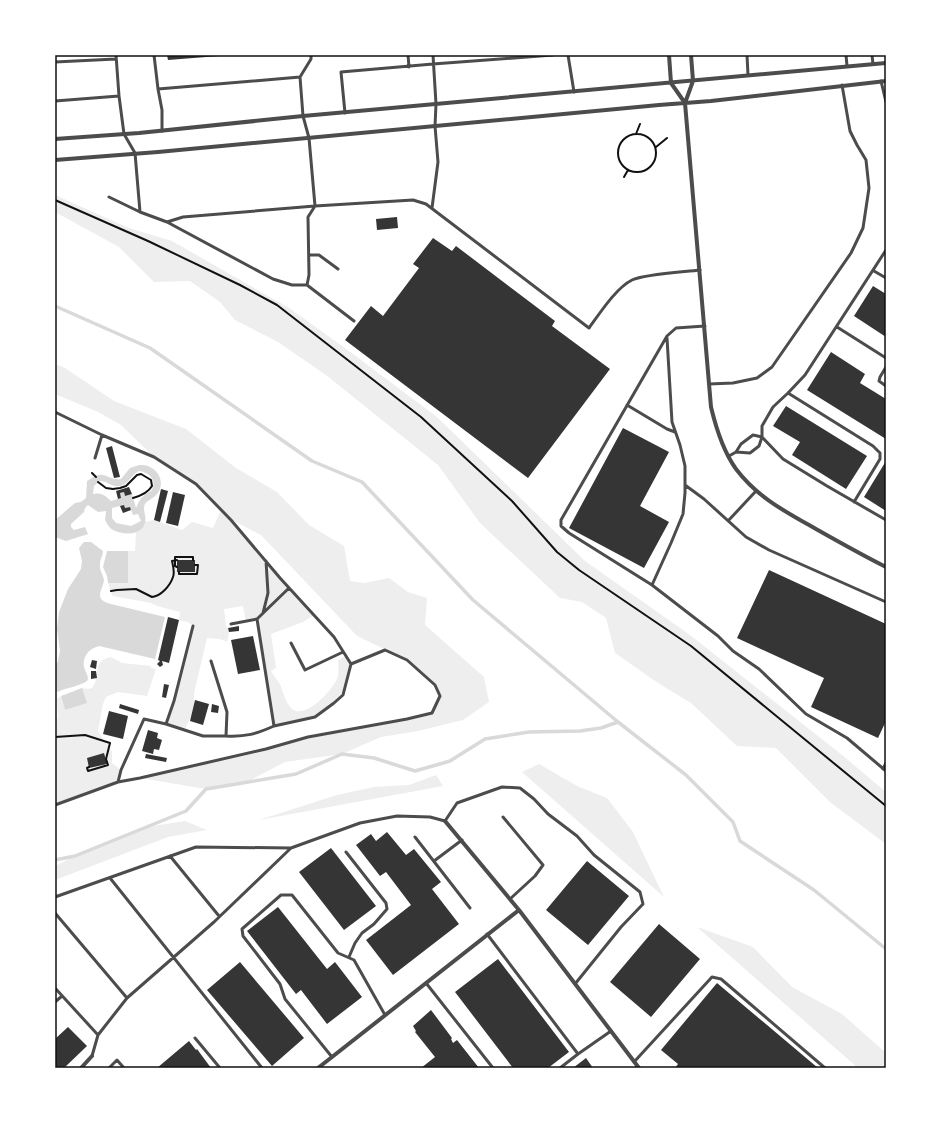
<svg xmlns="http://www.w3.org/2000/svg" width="941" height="1123" viewBox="0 0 941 1123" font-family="'DM Sans',sans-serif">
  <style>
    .green { fill: #eee }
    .water { fill: #d9d9d9; fill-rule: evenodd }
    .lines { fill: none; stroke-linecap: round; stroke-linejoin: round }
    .stream { stroke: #d9d9d9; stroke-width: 3.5 }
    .building { fill: #353535 }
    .path { stroke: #111; stroke-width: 2 }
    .service { stroke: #4c4c4c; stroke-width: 3 }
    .minor { stroke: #4c4c4c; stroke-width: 4 }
    .neatline { fill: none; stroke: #111; stroke-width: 1.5 }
  </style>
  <rect width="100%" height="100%" fill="#fff"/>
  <!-- green -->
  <path class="green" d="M 55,195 L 129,228 L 172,241 L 289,308 L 345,348 L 437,417 L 585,561 L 690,635 L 842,755 L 886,792 L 886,844 L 831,803 L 776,748 L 737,746 L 691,703 L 658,683 L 615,653 L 606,618 L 582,602 L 560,598 L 480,523 L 438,465 L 326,375 L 278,342 L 235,320 L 220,302 L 190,281 L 154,282 L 119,247 L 55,212 Z
    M 55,364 L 65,368 L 114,401 L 186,429 L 236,468 L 277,492 L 309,525 L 344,546 L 350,581 L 364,583 L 389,578 L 408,592 L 427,598 L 425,625 L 484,677 L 489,702 L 463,720 L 418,731 L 381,737 L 342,754 L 285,762 L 247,782 L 206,789 L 140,778 L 218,760 L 308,737 L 432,713 L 440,696 L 434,685 L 407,660 L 357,636 L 261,535 L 232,520 L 314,615 L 303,622 L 271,634 L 276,668 L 271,671 C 274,676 277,680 280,684 C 283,692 286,704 292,709 C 306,720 335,688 338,676 C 339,671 338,665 338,660 L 346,656 L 351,664 L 343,695 L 315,717 L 274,726 L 257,619 L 246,622 L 243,606 L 224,609 L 226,625 L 229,632 L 227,642 L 220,639 L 207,638 L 194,693 C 195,706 191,719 184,730 L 166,724 L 174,701 L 193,626 L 188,622 L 179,620 L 180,612 L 157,606 L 151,603 L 113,596 C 110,592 110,587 108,583 L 128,583 L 128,551 L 135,551 L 136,532 L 145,524 L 145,522 L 154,520 L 182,530 L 192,522 L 213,528 L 221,510 L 196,484 L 154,457 L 121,425 L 98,412 L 55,394 Z
    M 111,657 L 122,663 L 151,666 L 151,668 L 156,669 L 147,696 L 118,692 L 106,697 L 103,704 L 98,731 L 104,740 L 111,742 L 110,750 L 112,751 L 112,763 L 121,770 L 118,782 L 55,805 L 55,737 L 57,733 L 55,726 L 58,717 L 57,699 L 61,696 L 65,710 L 86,703 L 82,688 L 88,689 L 92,688 C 102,675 90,662 111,657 Z
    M 539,764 L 577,786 L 607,798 L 633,832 L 664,897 L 522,772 Z
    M 436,775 L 443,786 L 259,820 L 337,795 L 374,787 L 409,785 Z
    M 185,821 L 207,830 L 168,837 L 55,880 L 55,866 L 75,856 L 147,827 Z
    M 697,927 L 753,947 L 792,987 L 842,1014 L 886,1053 L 886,1068 L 858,1068 Z"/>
  <!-- water -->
  <path class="water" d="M 139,465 C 142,465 146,465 148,466 C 160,471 165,484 157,494 C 154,498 148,500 145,504 C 142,509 147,517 145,523 C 141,536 123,535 113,530 C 109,528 107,523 105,520 L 106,511 L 98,512 L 88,505 L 85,508 L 84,512 L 71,524 L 71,527 L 74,530 L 85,527 L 88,534 L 66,541 L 55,537 L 55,520 L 75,503 L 81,502 L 86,498 L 87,481 C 107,467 105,481 121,479 L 130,468 ZM 139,471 C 150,472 158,482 151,491 C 143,495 139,500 136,508 L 132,494 L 125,496 L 124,492 L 120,493 L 121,498 L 111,501 C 105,495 101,492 93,494 L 94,486 L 100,481 C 106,481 110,485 115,486 C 128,488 130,475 139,471 ZM 124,505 L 125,508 L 130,507 L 133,515 L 138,514 L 141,521 L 131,526 L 116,523 L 112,518 L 112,508 Z
    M 84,542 L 91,542 L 103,551 C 103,556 100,559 100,564 C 99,570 103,574 104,580 C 102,592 93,599 111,604 L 165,617 L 155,659 L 99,646 C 90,648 82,656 84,667 C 85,671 88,675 88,679 L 87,681 C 78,687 67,687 58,692 L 55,690 L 55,666 L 58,661 L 60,651 L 57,629 L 59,612 L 68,589 L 81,569 L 82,561 L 79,548 Z
    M 107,551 L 128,551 L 128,583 L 108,583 L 107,576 L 103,567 Z
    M 82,688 L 87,703 L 65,710 L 61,696 Z"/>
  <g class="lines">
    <!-- stream -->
    <path class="stream" d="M 55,306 L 150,348 L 312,461 L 362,482 L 473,600 L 618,722 L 686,775 L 733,822 L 740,841 L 814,890 L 886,949
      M 55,860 L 75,856 L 186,811 L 206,789 L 296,774 L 342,754 L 374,758 L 415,771 L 450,761 L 485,739 L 529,732 L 580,731 L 601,728 L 618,722"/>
  </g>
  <!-- building -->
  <path class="building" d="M 167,55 L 219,55 L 219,56 L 168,60 Z
    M 397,217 L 398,228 L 377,230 L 376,219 Z
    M 433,238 L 452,251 L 456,246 L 555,321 L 552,326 L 610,369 L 528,478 L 345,340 L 371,306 L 383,316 L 419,268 L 413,264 Z
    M 873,286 L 886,294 L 886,337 L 854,316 Z
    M 831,352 L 865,374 L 860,383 L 886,399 L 886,439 L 807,390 Z
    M 786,406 L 867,456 L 846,489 L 792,455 L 800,442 L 773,426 Z
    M 623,428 L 669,452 L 640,506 L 669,522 L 644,568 L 569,528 Z
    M 112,446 L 120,477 L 114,478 L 106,448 Z
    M 886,461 L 886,511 L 864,497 Z
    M 129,487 L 132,494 L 125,496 L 124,492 L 120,493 L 121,498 L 118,499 L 116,491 Z
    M 161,489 L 168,491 L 160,522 L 154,520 Z
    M 173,492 L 185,495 L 178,526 L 166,523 Z
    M 124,505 L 125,508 L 130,507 L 131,510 L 123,513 L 120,506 Z
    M 177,560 L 195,560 L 195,572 L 177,572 Z
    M 769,570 L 886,624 L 886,721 L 878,738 L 811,707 L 824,678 L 737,638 Z
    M 168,617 L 179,620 L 169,663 L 162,661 L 163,665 L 160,667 L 157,664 L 160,661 L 158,660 Z
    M 239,626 L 239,631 L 229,632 L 228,628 Z
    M 253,636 L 260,670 L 238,674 L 231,640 Z
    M 92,660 L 97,661 L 96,669 L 90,667 Z
    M 91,671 L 96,671 L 97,678 L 91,679 Z
    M 164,684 L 169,685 L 166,698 L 162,697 Z
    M 195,700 L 209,704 L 203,725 L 190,721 Z
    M 120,704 L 139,710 L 138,714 L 119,708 Z
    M 212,704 L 219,706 L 218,713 L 211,712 Z
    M 109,711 L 128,716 L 123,739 L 103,734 Z
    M 148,730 L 158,733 L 157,738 L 162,740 L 159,750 L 154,749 L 153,754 L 142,751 Z
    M 104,753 L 107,764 L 89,768 L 87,758 Z
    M 146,754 L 167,758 L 166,762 L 145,758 Z
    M 387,832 L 406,855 L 414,849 L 441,882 L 432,889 L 459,924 L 393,975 L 366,940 L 411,905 L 386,872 L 380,876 L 356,845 L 371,834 L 376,841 Z
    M 331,848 L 376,906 L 344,930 L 299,872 Z
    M 587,861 L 629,896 L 588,945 L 546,910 Z
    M 278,907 L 327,969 L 335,962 L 362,997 L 327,1024 L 301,990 L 296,994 L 247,931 Z
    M 659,924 L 700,959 L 651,1017 L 610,982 Z
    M 498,959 L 569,1052 L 548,1068 L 513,1068 L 455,992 Z
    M 240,962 L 304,1038 L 272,1066 L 207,990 Z
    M 717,983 L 818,1068 L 675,1068 L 678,1064 L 661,1050 Z
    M 431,1010 L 452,1038 L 451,1039 L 453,1043 L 457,1040 L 479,1068 L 421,1068 L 435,1057 L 415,1032 L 416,1031 L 413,1026 Z
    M 68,1027 L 87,1046 L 64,1068 L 55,1068 L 55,1039 Z
    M 189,1041 L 196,1050 L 197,1049 L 211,1068 L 157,1068 Z
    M 586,1058 L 593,1068 L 573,1068 Z"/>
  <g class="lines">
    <!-- path -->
    <path class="path" d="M 636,134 L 640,124
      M618 153a19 19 0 1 1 38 0a19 19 0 1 1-38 0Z
      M 656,147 L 667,138
      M 624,177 L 628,170
      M 55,200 L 148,241 L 240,285 L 277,305 L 421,417 L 512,501 L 557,552 L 579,570 L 691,646 L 886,806
      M 92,473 L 96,477
      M 98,482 L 106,488 L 113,489 L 120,488 L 126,486 L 137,475 L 141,474 L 151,480 L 152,486 C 148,493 140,496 133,498
      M 177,567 L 175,566 L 175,557 L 193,557 L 193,560
      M 179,572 L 179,574 L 197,574 L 198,565 L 195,565
      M 111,591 L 117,590 L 136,589 L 152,597 C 161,596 170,586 173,577 C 175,572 173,566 172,561 L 177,560
      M 55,737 L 85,735 L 110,743 L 106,759 L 108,765 L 88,771 L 87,768 L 89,767"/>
    <!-- service -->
    <path class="service" d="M 116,55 L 119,96
      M 154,55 L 158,89
      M 408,55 L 409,67
      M 568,55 L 574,92
      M 747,55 L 748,75
      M 846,55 L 847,66
      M 872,55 L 873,64
      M 55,62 L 116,59
      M 881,81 L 886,102
      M 55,101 L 119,96 L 124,134 L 135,153 L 140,212
      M 345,113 L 341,72 L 433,64 L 553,55
      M 162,131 L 162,110 L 158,89 L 300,77
      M 109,197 L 140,212 L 167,222 L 273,279 L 292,285 L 307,285 L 309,275 L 308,217 L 315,206 L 309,138 L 303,116 L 300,77 L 311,59 L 311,55
      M 432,208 L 438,162 L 435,126 L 436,104 L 433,55
      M 167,222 L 183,217 L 315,206 L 413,200 L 426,204 L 589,328 C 600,313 616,288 632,280 C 645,274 684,272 700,270
      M 886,250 L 805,375 L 788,393 L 773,407 L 762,426 L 762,437 L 783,459 L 827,486 L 886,520
      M 309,255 L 319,255 L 338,269
      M 874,271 L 886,278
      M 307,285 L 354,321
      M 705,326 L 676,328 L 667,336 L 561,520 L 561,526 L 569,533 L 652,585 L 718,636 L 733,651 L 759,669 L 806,714 L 847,738 L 886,771
      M 837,327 L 886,358
      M 886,367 L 880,377 L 879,381 L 886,386
      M 709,384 L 733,383 L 757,378 L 772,367 L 851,253 L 863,228 L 869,188 L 866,160 L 857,145 L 850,131 L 842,85
      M 788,393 L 873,446 L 880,453 L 880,459 L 854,502
      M 627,405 L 667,429 L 675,432
      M 55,412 L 102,435 L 154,457 L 196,484 L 231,520 L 280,578 L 334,637 L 351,664 L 343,695 L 334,703 L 315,717 L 274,726
      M 729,456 L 736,452 L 741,444 L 753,435 L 762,437 L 759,446 L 750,453 L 736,452
      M 95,458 L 102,435
      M 685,485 L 704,499 L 746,537 L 769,550 L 886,602
      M 728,521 L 756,491
      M 652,585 L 671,543 L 683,514 L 685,493 L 685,466 L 680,445 L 672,422 L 667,338
      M 263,613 L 268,593 L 266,561
      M 257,619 L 289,588
      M 193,626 L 174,701 L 166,724 L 203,736 L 226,736
      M 291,643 L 305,670 L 343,652
      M 211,661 L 227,712 L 226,736 C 246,737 256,734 274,726 L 257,619 L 231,624
      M 883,769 L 886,763
      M 118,782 L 121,770 L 144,719 L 166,724
      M 55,805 L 118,782 L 140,778 L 266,749 L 308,737 L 407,719 L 432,713 L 440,696 L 435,685 L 407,660 L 385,650 L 351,664
      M 503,817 L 543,865 L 535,876 L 510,899
      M 415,837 L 470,908
      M 346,852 L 386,903 L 387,909 L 374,924 L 362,933 L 355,943 L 349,957
      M 170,856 L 219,916
      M 434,861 L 462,840
      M 110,878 L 262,1068
      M 55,897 L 196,847 L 291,848 L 360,823 L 397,816 L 430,817 L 445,821 L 457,803 L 502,787 L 520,788 L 534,799 L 548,814 L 577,836 L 594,855 L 640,892 L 643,904 L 621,927 L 575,984
      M 55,913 L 127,998 L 214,922 L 291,848
      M 487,934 L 578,1054 L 611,1031
      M 426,983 L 493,1068
      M 55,988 L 98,1035 L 92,1056
      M 55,1002 L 62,996
      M 98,1035 L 127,998
      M 195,1038 L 220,1068
      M 332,1057 L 285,999 L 280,984 L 243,936 L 242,929 L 281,895 L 292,895 L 338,953 L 354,960 L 385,1015
      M 634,1062 L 712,977 L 721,979 L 825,1068
      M 109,1068 L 117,1060 L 124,1068
      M 560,1068 L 578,1054"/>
    <!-- minor -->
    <path class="minor" d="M 669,55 L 671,83 L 685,103 L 711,407 C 716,428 723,451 736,469 C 758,498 786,512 816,529 C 839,542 862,555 886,567
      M 685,103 L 693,81 L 691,55
      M 55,139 L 139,133 L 303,116 L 886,63
      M 55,160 L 158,152 L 659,105 L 711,101 L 886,81
      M 445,821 L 519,910 L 639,1068
      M 81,1068 L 92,1056
      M 318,1068 L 519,910"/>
  </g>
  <!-- border -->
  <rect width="941" height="1123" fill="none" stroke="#ffffff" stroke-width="112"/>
  <rect x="56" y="56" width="829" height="1011" class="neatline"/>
</svg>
